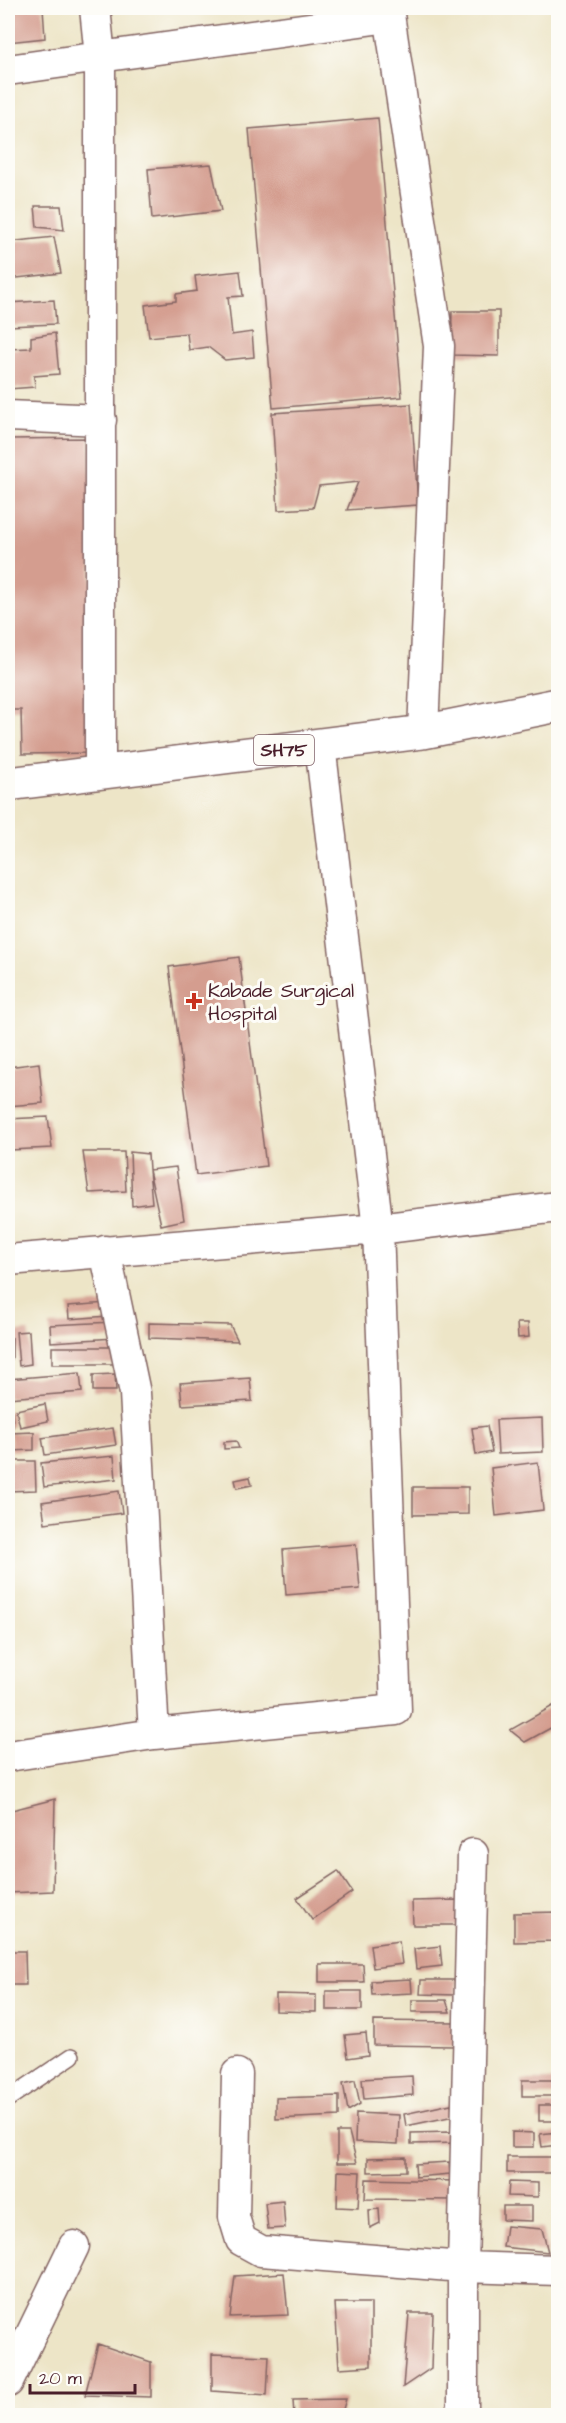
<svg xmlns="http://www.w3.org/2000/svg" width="566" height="2423" viewBox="0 0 566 2423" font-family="'Architects Daughter',sans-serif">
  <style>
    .building { fill: #d49d8f }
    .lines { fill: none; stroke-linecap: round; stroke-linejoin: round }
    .service-casing { stroke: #836462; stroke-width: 18 }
    .minor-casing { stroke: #836462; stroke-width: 33 }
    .primary-casing { stroke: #836462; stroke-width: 36 }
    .service { stroke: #fff; stroke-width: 15 }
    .minor { stroke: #fff; stroke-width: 30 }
    .primary { stroke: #fff; stroke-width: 33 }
    .poi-dot { fill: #c8321e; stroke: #fdfcf7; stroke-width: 2 }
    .labels { text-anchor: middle; stroke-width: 6; stroke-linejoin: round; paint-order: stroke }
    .shield { fill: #fdfcf7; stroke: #806168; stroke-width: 1.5 }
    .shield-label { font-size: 18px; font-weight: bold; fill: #4a1f2b }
    .poi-label { font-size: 20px; fill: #4a1f2b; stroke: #fdfcf7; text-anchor: start }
  </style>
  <rect width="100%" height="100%" fill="#fdfcf7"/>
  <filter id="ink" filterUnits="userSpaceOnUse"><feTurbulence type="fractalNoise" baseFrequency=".0167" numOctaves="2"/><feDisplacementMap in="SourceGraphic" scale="12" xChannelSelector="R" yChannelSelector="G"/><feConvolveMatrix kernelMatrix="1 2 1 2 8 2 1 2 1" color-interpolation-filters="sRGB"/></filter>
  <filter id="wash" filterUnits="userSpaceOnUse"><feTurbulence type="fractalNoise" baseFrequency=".008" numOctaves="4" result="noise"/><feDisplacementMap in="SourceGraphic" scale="24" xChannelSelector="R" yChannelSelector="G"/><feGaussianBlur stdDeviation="1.35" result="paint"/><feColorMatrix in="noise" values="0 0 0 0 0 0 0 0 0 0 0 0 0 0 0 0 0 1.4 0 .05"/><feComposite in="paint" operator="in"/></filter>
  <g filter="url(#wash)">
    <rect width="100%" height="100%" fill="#ede5c7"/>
    <g id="blocks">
      <!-- building -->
      <path class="building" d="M 8,8 L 43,8 L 45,38 L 8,42 Z
        M 378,118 L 402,397 L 273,408 L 249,129 Z
        M 211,164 L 221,211 L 152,219 L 148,169 Z
        M 35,206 L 61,206 L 64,230 L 37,227 Z
        M 54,237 L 61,273 L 8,279 L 8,242 Z
        M 240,271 L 243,296 L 228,297 L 232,335 L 252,332 L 254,357 L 225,360 L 208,347 L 189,350 L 187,333 L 149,337 L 145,305 L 176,301 L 176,294 L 197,291 L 195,276 Z
        M 54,300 L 56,324 L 8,326 L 8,303 Z
        M 452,311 L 499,311 L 499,356 L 451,355 Z
        M 55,333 L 59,374 L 34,376 L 35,387 L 8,389 L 8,349 L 31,348 L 31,337 Z
        M 411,404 L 418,505 L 347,510 L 358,482 L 319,486 L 313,508 L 278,510 L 272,413 Z
        M 90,438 L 93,753 L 22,754 L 21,710 L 8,710 L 8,439 Z
        M 239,957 L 266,1166 L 196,1175 L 169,967 Z
        M 39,1063 L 43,1103 L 8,1106 L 8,1067 Z
        M 48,1117 L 52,1148 L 10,1150 L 8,1119 Z
        M 83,1152 L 124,1152 L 126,1191 L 89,1193 Z
        M 130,1152 L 148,1154 L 149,1170 L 176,1167 L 184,1220 L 161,1225 L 149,1170 L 152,1203 L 132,1206 Z
        M 107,1303 L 108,1316 L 69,1319 L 68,1306 Z
        M 114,1322 L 115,1338 L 51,1342 L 50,1325 Z
        M 149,1323 L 230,1325 L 238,1341 L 149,1338 Z
        M 517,1323 L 528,1323 L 529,1337 L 518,1338 Z
        M 29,1331 L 31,1364 L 19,1366 L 16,1332 Z
        M 12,1338 L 12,1359 L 8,1360 L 8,1340 Z
        M 52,1347 L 115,1347 L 115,1364 L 52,1364 Z
        M 80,1373 L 82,1392 L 8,1398 L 8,1379 Z
        M 115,1374 L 116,1391 L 93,1391 L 93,1375 Z
        M 250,1378 L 252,1401 L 182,1405 L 180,1383 Z
        M 45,1404 L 48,1421 L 20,1427 L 16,1410 Z
        M 8,1411 L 12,1411 L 13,1427 L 8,1427 Z
        M 542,1418 L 543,1452 L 498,1454 L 496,1420 Z
        M 487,1426 L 492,1452 L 476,1455 L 472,1428 Z
        M 113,1428 L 116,1445 L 45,1455 L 42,1438 Z
        M 34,1432 L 34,1450 L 11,1451 L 10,1433 Z
        M 236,1441 L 239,1448 L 224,1449 L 224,1442 Z
        M 114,1456 L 116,1479 L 44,1487 L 41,1463 Z
        M 8,1461 L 35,1461 L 36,1490 L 8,1491 Z
        M 538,1462 L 543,1510 L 496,1516 L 491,1468 Z
        M 250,1477 L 252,1485 L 237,1488 L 235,1480 Z
        M 413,1487 L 468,1487 L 468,1514 L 413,1515 Z
        M 119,1491 L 122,1513 L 45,1523 L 42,1502 Z
        M 356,1544 L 360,1589 L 286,1595 L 283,1550 Z
        M 558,1703 L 558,1724 L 525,1742 L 510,1730 Z
        M 55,1799 L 53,1891 L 8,1893 L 8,1811 Z
        M 338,1871 L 352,1892 L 312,1920 L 297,1898 Z
        M 458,1900 L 458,1925 L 413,1925 L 412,1901 Z
        M 558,1912 L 558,1941 L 514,1942 L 514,1913 Z
        M 399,1941 L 402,1964 L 373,1968 L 370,1945 Z
        M 440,1946 L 442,1966 L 416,1969 L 414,1949 Z
        M 8,1951 L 25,1951 L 26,1985 L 8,1985 Z
        M 319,1964 L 363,1964 L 364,1982 L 319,1982 Z
        M 411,1979 L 412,1993 L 372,1995 L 371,1981 Z
        M 421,1980 L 457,1980 L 456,1995 L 420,1994 Z
        M 326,1991 L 362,1991 L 362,2010 L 326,2010 Z
        M 276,1994 L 316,1995 L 316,2012 L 276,2011 Z
        M 412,2000 L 446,2000 L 450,2012 L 412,2012 Z
        M 374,2021 L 455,2022 L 455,2046 L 374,2045 Z
        M 366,2033 L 368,2055 L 348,2058 L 345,2035 Z
        M 412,2076 L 413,2095 L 364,2099 L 362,2079 Z
        M 355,2080 L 360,2104 L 348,2111 L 343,2083 Z
        M 522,2080 L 558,2080 L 558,2096 L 522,2096 Z
        M 339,2096 L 339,2116 L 276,2119 L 276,2098 Z
        M 451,2104 L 454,2116 L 406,2126 L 404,2114 Z
        M 539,2105 L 558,2105 L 558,2121 L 539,2121 Z
        M 356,2113 L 399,2115 L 398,2144 L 355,2142 Z
        M 337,2132 L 349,2132 L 357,2163 L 337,2163 Z
        M 450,2132 L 459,2143 L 411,2144 L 411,2133 Z
        M 512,2132 L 534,2133 L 534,2147 L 512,2147 Z
        M 558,2132 L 558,2145 L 542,2147 L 540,2134 Z
        M 406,2157 L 406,2171 L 368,2172 L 368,2158 Z
        M 507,2157 L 555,2157 L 555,2173 L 507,2173 Z
        M 449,2162 L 450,2174 L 416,2177 L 415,2164 Z
        M 338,2171 L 360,2172 L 358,2208 L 337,2207 Z
        M 366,2179 L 456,2181 L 455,2200 L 365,2199 Z
        M 509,2182 L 538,2183 L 538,2197 L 508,2196 Z
        M 283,2201 L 285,2228 L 268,2229 L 265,2203 Z
        M 503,2206 L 532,2206 L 532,2221 L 503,2220 Z
        M 379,2209 L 380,2223 L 370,2228 L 369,2210 Z
        M 506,2226 L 542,2229 L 548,2252 L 503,2247 Z
        M 284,2273 L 288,2315 L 230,2317 L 235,2276 Z
        M 335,2303 L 371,2303 L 371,2366 L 339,2368 Z
        M 409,2313 L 433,2313 L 431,2368 L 403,2387 Z
        M 98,2344 L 151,2362 L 151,2397 L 85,2395 Z
        M 212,2354 L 269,2356 L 267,2395 L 212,2391 Z
        M 346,2399 L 341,2416 L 294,2416 L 293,2400 Z"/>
    </g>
  </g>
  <g filter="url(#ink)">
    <use href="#blocks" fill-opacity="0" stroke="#836462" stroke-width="1.5"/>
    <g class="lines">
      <defs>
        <path id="service" d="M 8,2099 L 72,2056"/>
        <path id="minor" d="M 95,8 L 100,57 L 389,17
          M 388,8 L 439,346 L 423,732
          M 8,70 L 100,57 L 100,772
          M 8,416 L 101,420
          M 105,1251 L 135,1393 L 154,1734
          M 8,1260 L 378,1229 L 320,745
          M 8,1756 L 154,1734 L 396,1710 L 378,1229 L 558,1207
          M 237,2074 L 234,2217 L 241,2240 L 261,2251 L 463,2267 L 558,2270
          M 8,2382 L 74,2246
          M 463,2416 L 463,2267 L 473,1854"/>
        <path id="primary" d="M 8,784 L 423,732 L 558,705"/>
      </defs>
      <!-- service casing -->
      <use href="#service" class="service-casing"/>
      <!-- minor casing -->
      <use href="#minor" class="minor-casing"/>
      <!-- primary casing -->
      <use href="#primary" class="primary-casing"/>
      <!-- service -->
      <use href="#service" class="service"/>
      <!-- minor -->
      <use href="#minor" class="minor"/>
      <!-- primary -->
      <use href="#primary" class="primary"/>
    </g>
  </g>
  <!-- markers -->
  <path class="poi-dot" d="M191 992h6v6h6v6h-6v6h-6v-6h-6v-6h6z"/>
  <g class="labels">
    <!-- shield labels -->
    <rect class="shield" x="254" y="735" width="60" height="30" rx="4.5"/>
    <g class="shield-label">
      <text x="284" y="756">SH75</text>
    </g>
    <!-- poi labels -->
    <g class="poi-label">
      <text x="208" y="997">Kabade Surgical<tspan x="208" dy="23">Hospital</tspan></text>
    </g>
  </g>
  <!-- margin -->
  <rect width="566" height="2423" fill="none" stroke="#fdfcf7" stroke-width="30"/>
  <!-- scale -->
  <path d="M30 2384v9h105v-9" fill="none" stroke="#4a1f2b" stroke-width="3"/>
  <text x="39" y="2384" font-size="18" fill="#4a1f2b" stroke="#fdfcf7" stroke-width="4.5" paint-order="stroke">20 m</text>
</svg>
